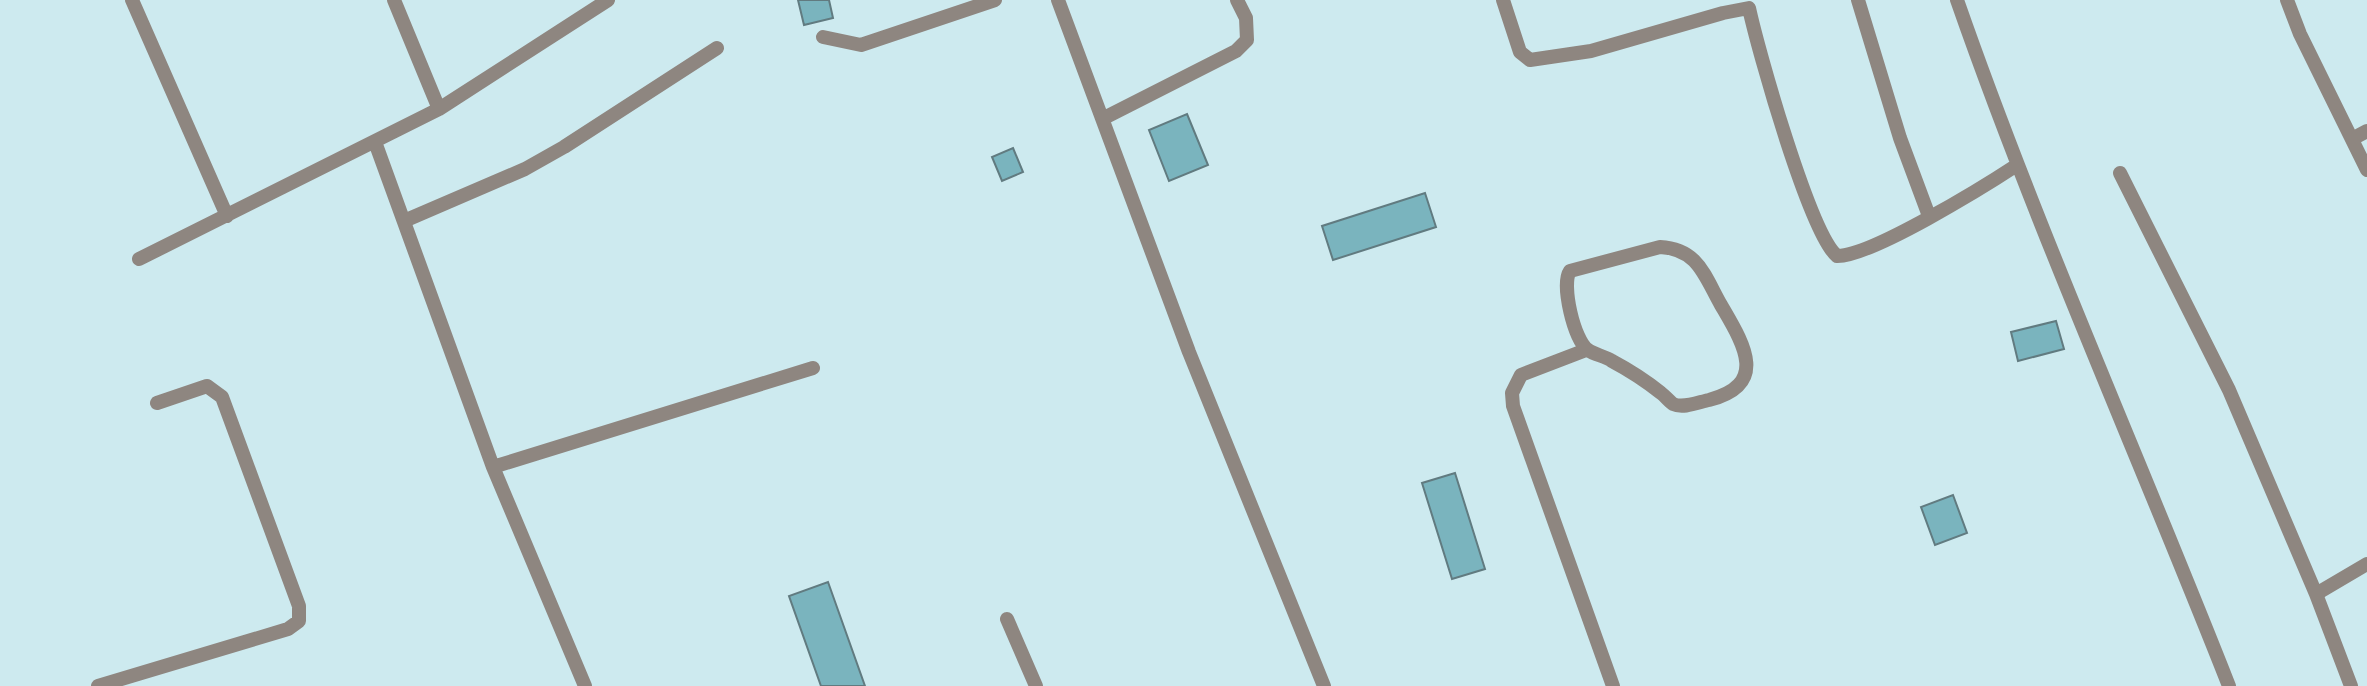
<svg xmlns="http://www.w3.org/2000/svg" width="2367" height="686" viewBox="0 0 2367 686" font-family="Cabin,sans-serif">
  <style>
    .building { fill: #7ab4be; stroke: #617b80; stroke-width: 2 }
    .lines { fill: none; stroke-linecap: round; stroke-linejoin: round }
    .minor { stroke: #8e8680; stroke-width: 14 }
  </style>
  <rect width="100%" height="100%" fill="#cdeaef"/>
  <!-- building -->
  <path class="building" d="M 798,0 L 829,0 L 833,18 L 804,25 Z
    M 1187,114 L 1208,165 L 1169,181 L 1149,130 Z
    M 1013,148 L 1023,172 L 1002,181 L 992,157 Z
    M 1425,193 L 1436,227 L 1333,260 L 1322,226 Z
    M 2056,321 L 2064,349 L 2018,361 L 2011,332 Z
    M 1455,473 L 1485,569 L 1452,579 L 1422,483 Z
    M 1953,495 L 1967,533 L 1935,545 L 1921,507 Z
    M 828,582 L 865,686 L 821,686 L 789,596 Z"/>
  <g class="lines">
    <!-- minor -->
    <path class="minor" d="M 132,0 L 227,216
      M 394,0 L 439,109
      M 1058,0 L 1189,352 L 1324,686
      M 1503,0 L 1520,52 L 1530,60 L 1591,51 L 1723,13 L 1749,8 C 1758,50 1810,234 1837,256 C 1870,257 1985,186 2017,165
      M 1858,0 L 1900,138 L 1929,216
      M 1957,0 C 2038,232 2139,457 2229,686
      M 2287,0 L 2300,34 L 2367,170
      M 823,37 L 861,45 L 995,0
      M 1104,118 L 1236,51 L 1247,40 L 1246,18 L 1237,0
      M 2352,139 L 2367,131
      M 375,142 L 493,467 L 585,686
      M 2120,173 L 2229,390 L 2316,594 L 2351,686
      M 404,221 L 525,169 L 564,147 L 717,48
      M 1660,247 C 1698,249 1704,275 1721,305 C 1743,343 1770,384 1709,400 C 1699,402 1683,409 1673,404 C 1669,401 1665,396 1661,393 C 1646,381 1629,370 1612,361 C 1605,356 1595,355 1588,350 C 1574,341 1561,284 1570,271 Z
      M 139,259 L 439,109 L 608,0
      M 1586,350 L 1521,375 L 1512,393 L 1513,406 L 1613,686
      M 493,467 L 813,368
      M 2316,594 L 2367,564
      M 1007,619 L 1036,686
      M 98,686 L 288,629 L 299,621 L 299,606 L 222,397 L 207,386 L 157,403"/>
  </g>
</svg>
